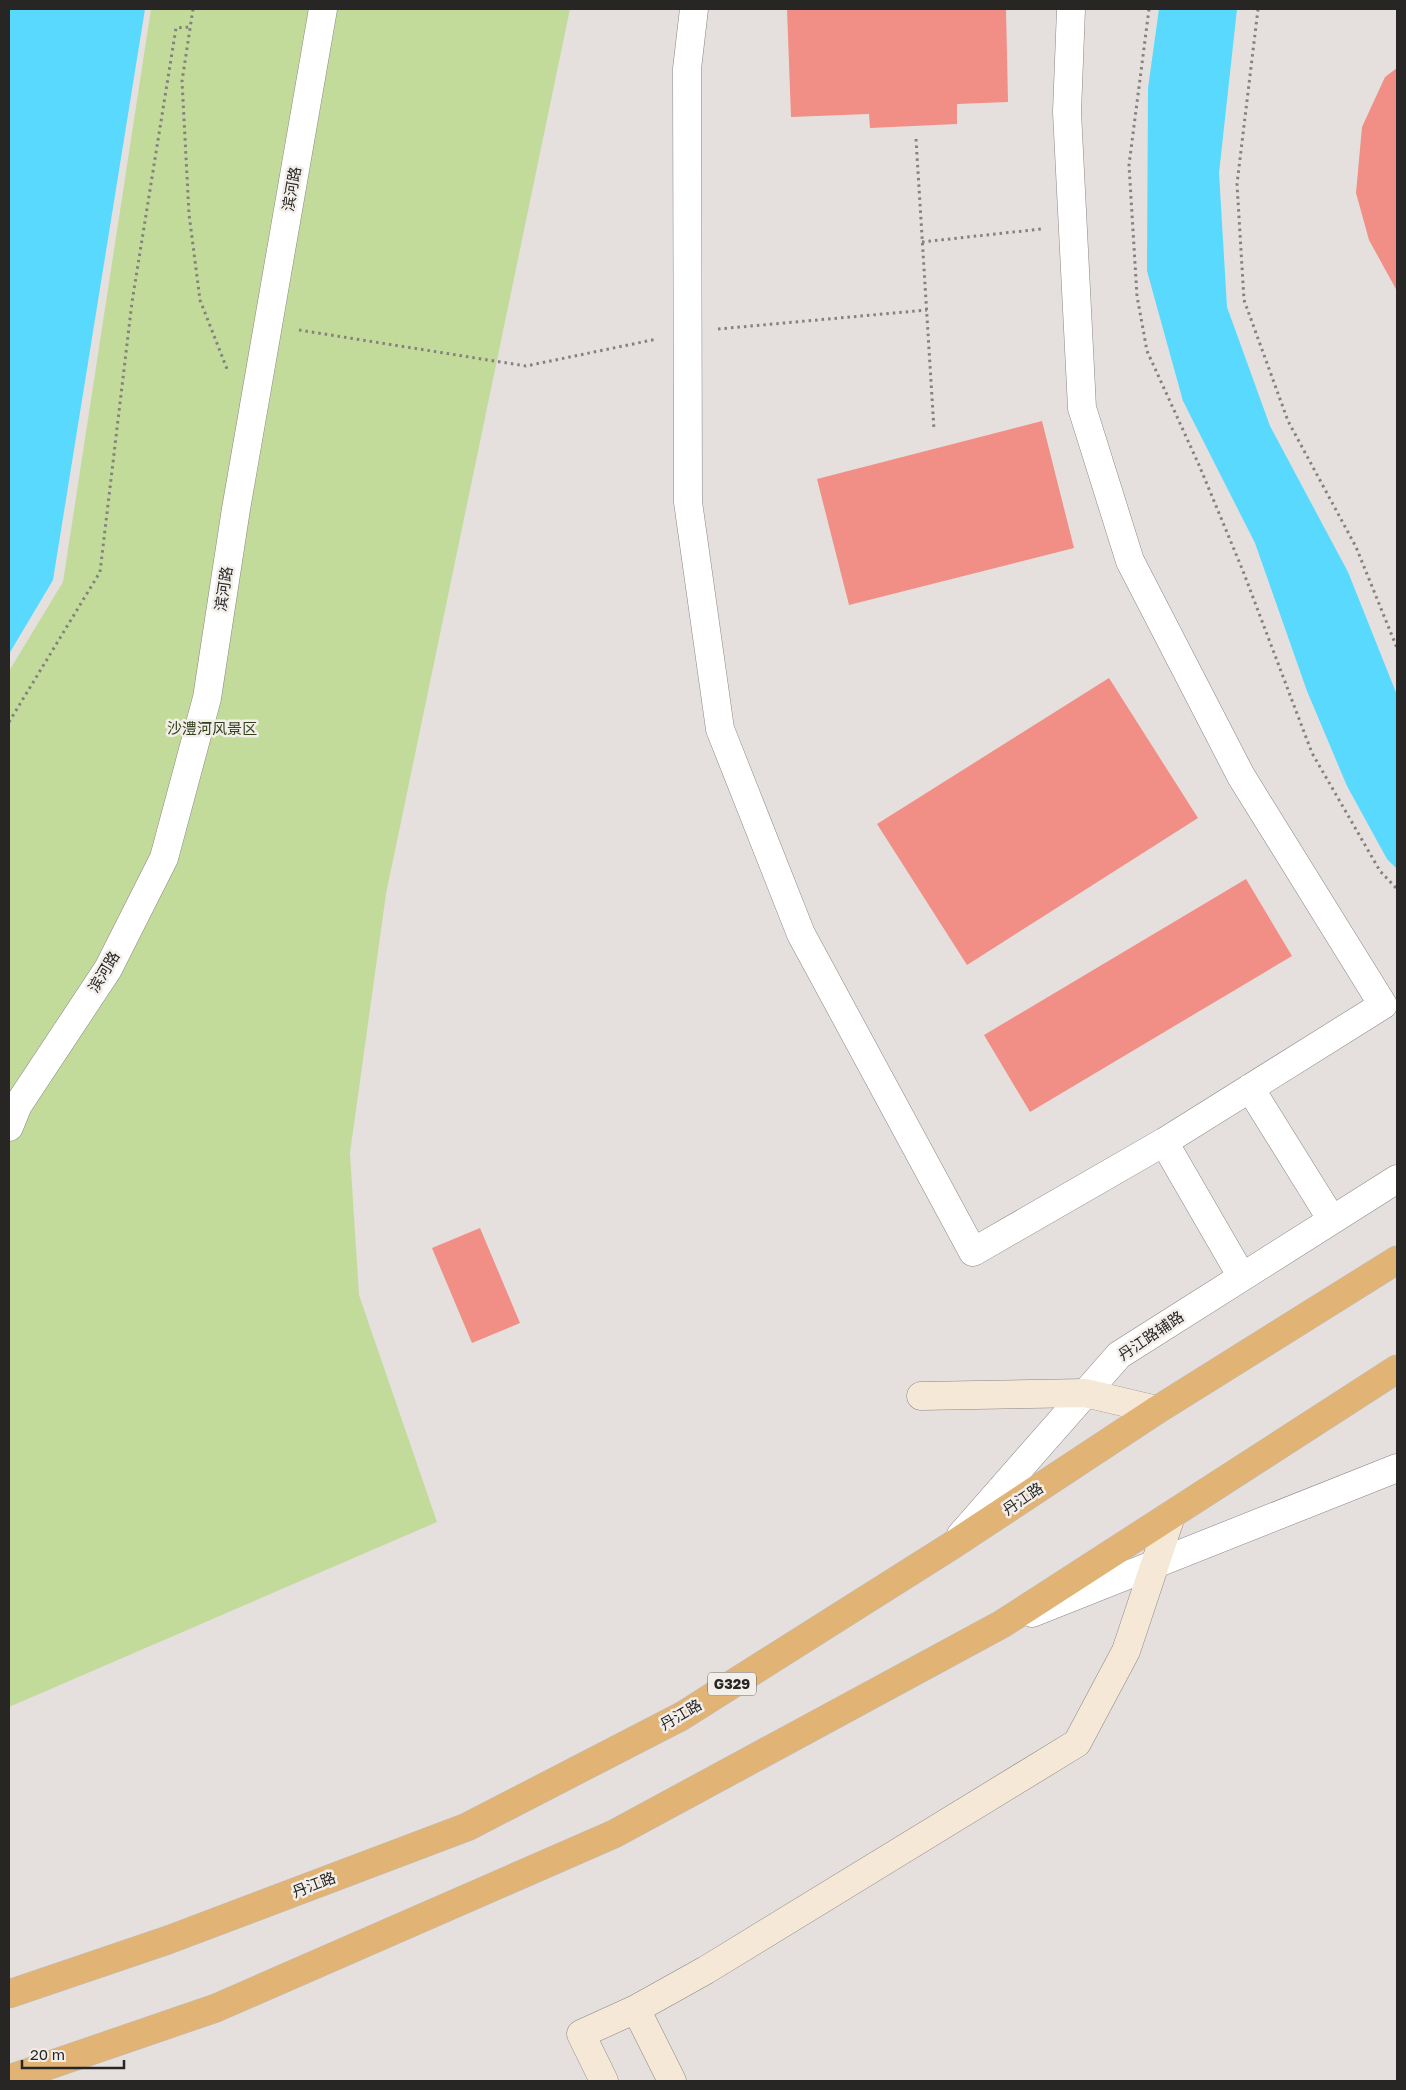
<svg xmlns="http://www.w3.org/2000/svg" width="1406" height="2090" viewBox="0 0 1406 2090" font-family="'Golos Text','Noto Sans SC',sans-serif">
  <style>
    .green { fill: #c2db9b }
    .water { fill: #58d9fd }
    .building { fill: #f18e85 }
    .lines { fill: none; stroke-linecap: round; stroke-linejoin: round }
    .street-casing { stroke: #8a8683; stroke-width: 29 }
    .secondary-casing { stroke: #8a8683; stroke-width: 29 }
    .highway-casing { stroke: #bebebe; stroke-width: 29 }
    .path { stroke: #84817f; stroke-width: 3; stroke-dasharray: 2.5 4; stroke-linecap: butt }
    .street { stroke: #fff; stroke-width: 28 }
    .secondary { stroke: #f6e8d6; stroke-width: 28 }
    .highway { stroke: #e1b375; stroke-width: 28 }
    .labels { text-anchor: middle; stroke-width: 5; stroke-linejoin: round; paint-order: stroke }
    .shield { fill: #f2eeea; stroke: #656260; stroke-width: 1 }
    .shield-label { font-size: 14px; font-weight: bold; fill: #282625 }
    .street-label { font-size: 15px; fill: #282625; stroke: #f2eeea }
    .park-label { font-size: 15px; fill: #32401a; stroke: #f2eeea }
  </style>
  <rect width="100%" height="100%" fill="#e5e0dd"/>
  <!-- green -->
  <path class="green" d="M 151,9 L 570,9 L 386,894 L 350,1153 L 359,1295 L 437,1522 L 9,1707 L 9,671 L 63,582 Z"/>
  <!-- water -->
  <path class="water" d="M 9,9 L 145,9 L 53,580 L 9,654 Z
    M 1159,9 L 1237,9 L 1219,173 L 1227,307 L 1270,426 L 1348,572 L 1397,695 L 1397,869 L 1387,859 L 1347,786 L 1307,691 L 1255,543 L 1183,401 L 1147,271 L 1148,88 Z"/>
  <!-- building -->
  <path class="building" d="M 787,9 L 1006,9 L 1008,102 L 957,104 L 957,124 L 870,128 L 869,114 L 791,117 Z
    M 1397,68 L 1397,291 L 1369,240 L 1356,193 L 1362,127 L 1385,77 Z
    M 1042,421 L 1074,548 L 849,605 L 817,479 Z
    M 1109,678 L 1198,818 L 967,965 L 877,824 Z
    M 1246,879 L 1292,956 L 1030,1112 L 984,1035 Z
    M 480,1228 L 520,1323 L 472,1343 L 432,1248 Z"/>
  <g class="lines">
    <defs>
      <path id="street" d="M 694,9 L 687,69 L 688,502 L 720,729 L 801,934 L 973,1252 L 1164,1142 L 1383,1005 L 1241,776 L 1130,561 L 1082,408 L 1067,112 L 1071,9
        M 1250,1088 L 1332,1220
        M 9,1127 L 18,1105 L 108,969 L 164,858 L 207,698 L 236,509 L 323,9
        M 1164,1142 L 1242,1277
        M 961,1535 L 1119,1355 L 1397,1179
        M 1032,1613 L 1397,1468"/>
      <path id="secondary" d="M 921,1396 L 1085,1393 L 1157,1410
        M 636,2009 L 672,2081
        M 604,2081 L 581,2034 L 636,2009 L 706,1970 L 1077,1743 L 1126,1651 L 1171,1516"/>
      <path id="highway" d="M 9,1994 L 168,1940 L 467,1827 L 682,1716 L 951,1546 L 1157,1410 L 1397,1260
        M 9,2079 L 216,2008 L 614,1834 L 1002,1624 L 1397,1369"/>
    </defs>
    <!-- street casing -->
    <use href="#street" class="street-casing"/>
    <!-- secondary casing -->
    <use href="#secondary" class="secondary-casing"/>
    <!-- highway casing -->
    <use href="#highway" class="highway-casing"/>
    <!-- path -->
    <path class="path" d="M 193,9 L 182,81 L 189,214 L 200,300 L 227,369
      M 1149,9 L 1129,165 L 1137,296 L 1147,351 L 1199,465 L 1243,571 L 1312,753 L 1380,871 L 1397,889
      M 1258,9 L 1237,184 L 1244,300 L 1288,421 L 1356,547 L 1397,648
      M 916,139 L 934,430
      M 922,242 L 1041,229
      M 718,329 L 927,310
      M 299,330 L 526,366 L 657,339
      M 9,722 L 100,572 L 132,302 L 176,28 L 190,27"/>
    <!-- street -->
    <use href="#street" class="street"/>
    <!-- secondary -->
    <use href="#secondary" class="secondary"/>
    <!-- highway -->
    <use href="#highway" class="highway"/>
  </g>
  <g class="labels">
    <!-- shield labels -->
    <rect class="shield" x="708" y="1672.5" width="48" height="23" rx="4"/>
    <g class="shield-label">
      <text x="732" y="1689">G329</text>
    </g>
    <!-- street labels -->
    <g class="street-label">
      <text transform="translate(292 189) rotate(-80)" y="5">滨河路</text>
      <text transform="translate(224 589) rotate(-81)" y="5">滨河路</text>
      <text transform="translate(104 972) rotate(-59)" y="5">滨河路</text>
      <text transform="translate(1151 1336) rotate(-34)" y="5">丹江路辅路</text>
      <text transform="translate(1023 1499) rotate(-34)" y="5">丹江路</text>
      <text transform="translate(681 1715) rotate(-30)" y="5">丹江路</text>
      <text transform="translate(314 1885) rotate(-21)" y="5">丹江路</text>
    </g>
    <!-- park labels -->
    <g class="park-label">
      <text x="212" y="734">沙澧河风景区</text>
    </g>
  </g>
  <!-- border -->
  <rect width="1406" height="2090" fill="none" stroke="#282625" stroke-width="20"/>
  <!-- scale -->
  <path d="M22 2060v8h102v-8" fill="none" stroke="#282625" stroke-width="2.5"/>
  <text x="30" y="2060" font-size="15" fill="#282625" stroke="#f2eeea" stroke-width="4" paint-order="stroke">20 m</text>
</svg>
